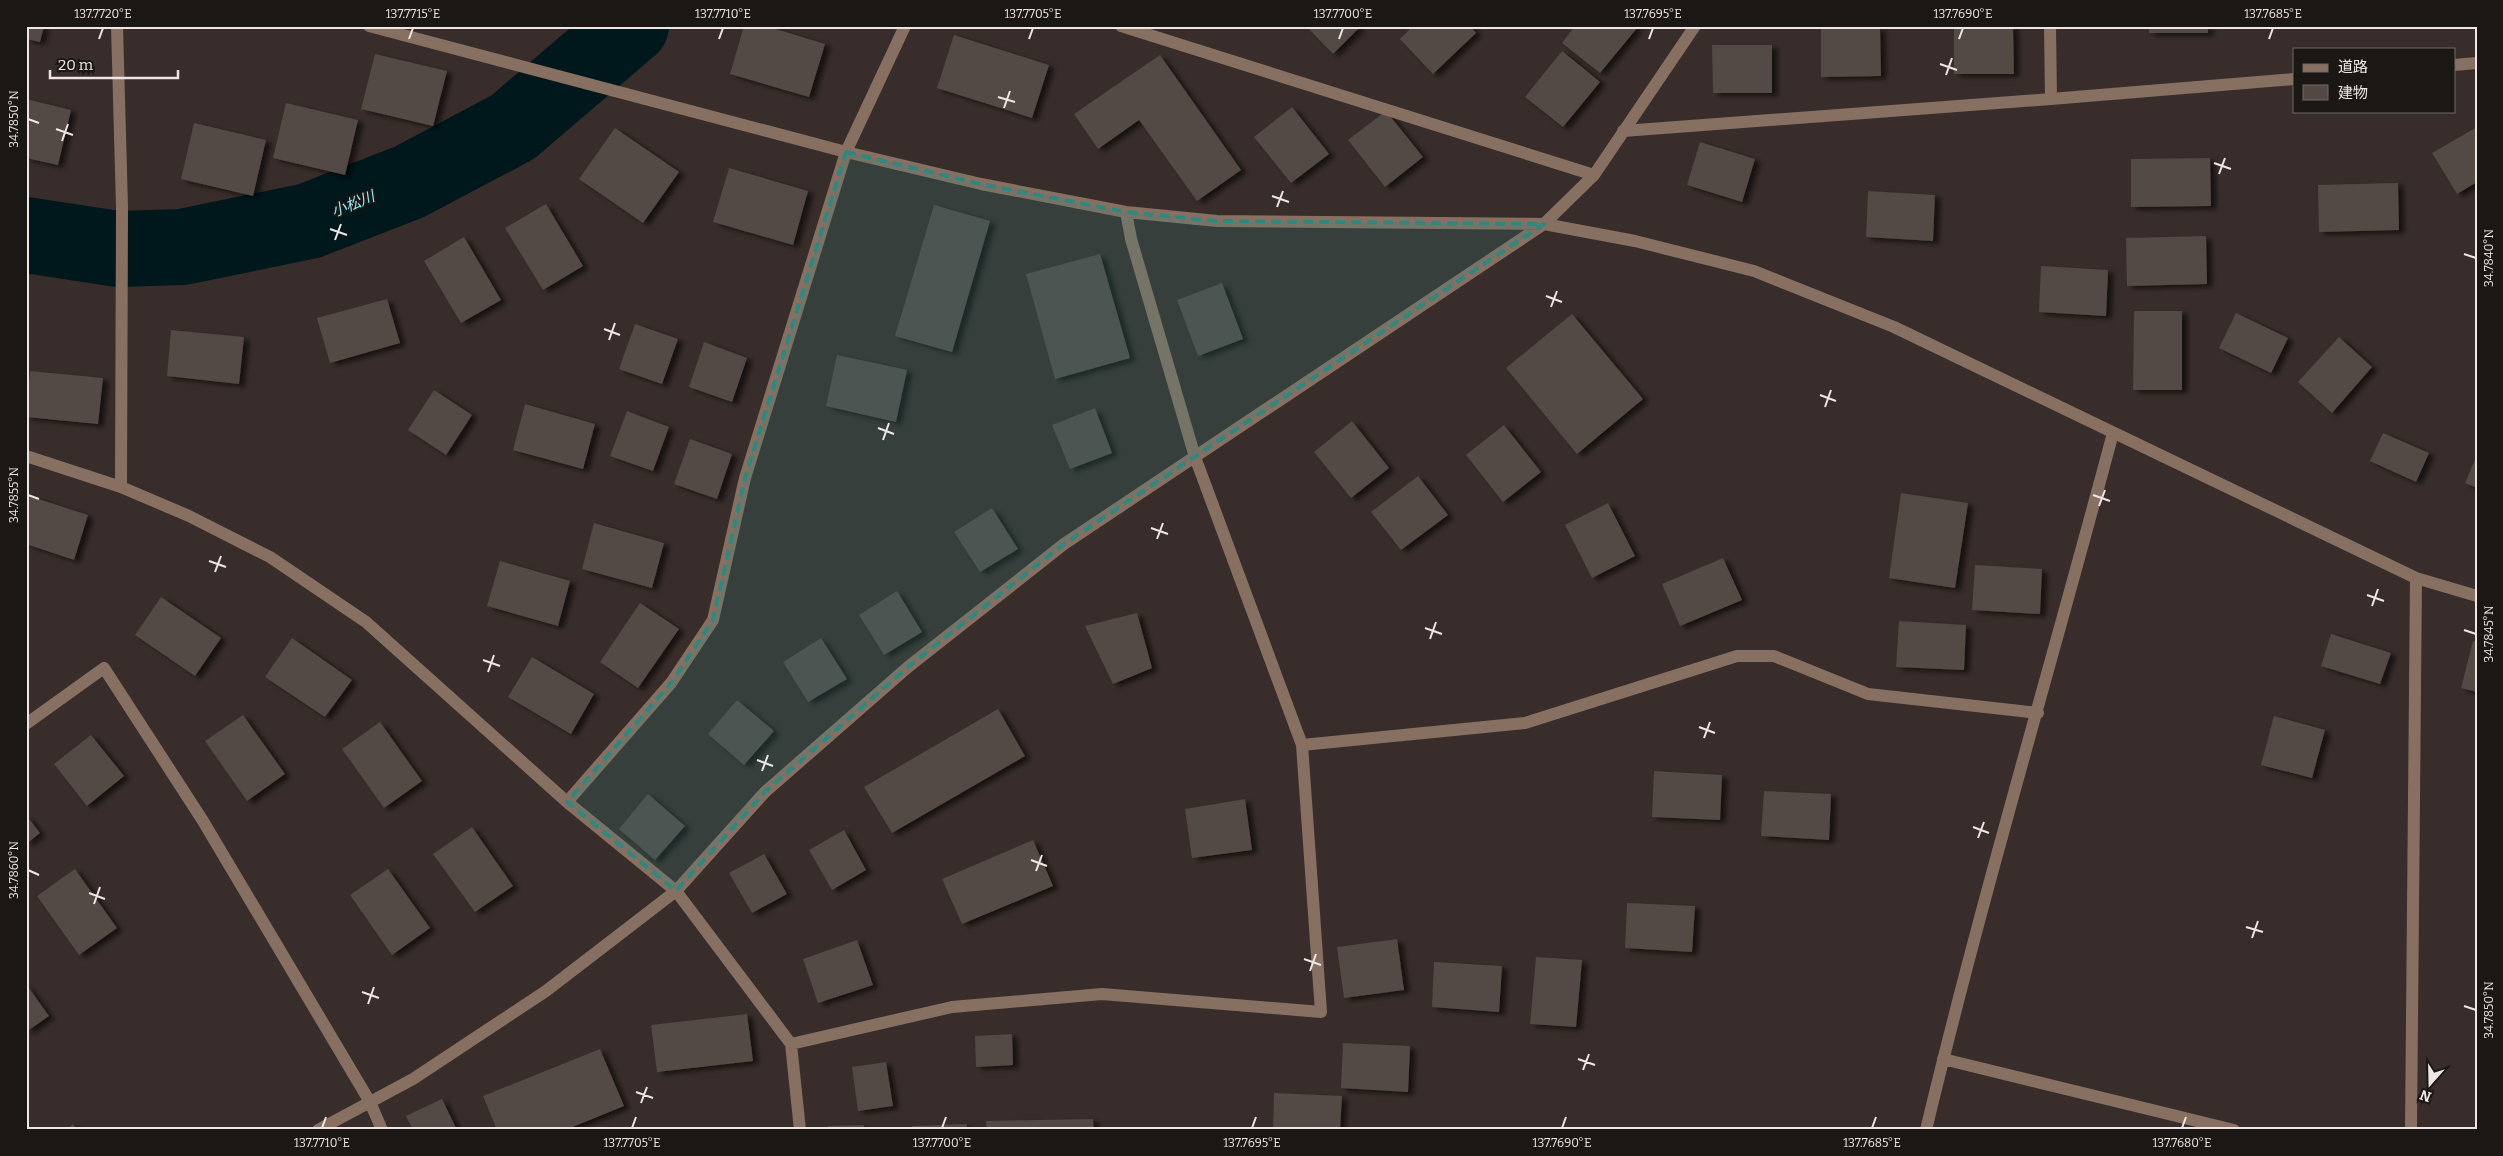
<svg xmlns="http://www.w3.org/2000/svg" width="2503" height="1156" viewBox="0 0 2503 1156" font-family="Bitter,'Noto Sans JP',serif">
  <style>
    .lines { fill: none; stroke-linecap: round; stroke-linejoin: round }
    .river { stroke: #00171c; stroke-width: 76 }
    .building { fill: #534844; filter: url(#shadow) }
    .minor { stroke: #877061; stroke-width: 12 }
    .marked { fill: #308780; fill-opacity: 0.2; stroke: #308780; stroke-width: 4; stroke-dasharray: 10 6; stroke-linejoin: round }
    .ticks { fill: none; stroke: #ede6e4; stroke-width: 2 }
    .labels { text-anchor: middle; stroke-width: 4; stroke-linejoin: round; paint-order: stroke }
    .water-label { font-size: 15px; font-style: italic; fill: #94eeff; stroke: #1b1715 }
    .neatline { fill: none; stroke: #ede6e4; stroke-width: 2 }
    .ticks-label { font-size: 12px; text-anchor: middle; fill: #ede6e4 }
  </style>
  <defs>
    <filter id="shadow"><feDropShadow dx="5.5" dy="3" stdDeviation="2.5" flood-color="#0009"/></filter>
  </defs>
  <rect width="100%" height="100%" fill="#382d2a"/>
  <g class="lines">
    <!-- river -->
    <path class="river" d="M 26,235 L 118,249 L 182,247 L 309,221 L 409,182 L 513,127 L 631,26"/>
  </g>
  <!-- building -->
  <path class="building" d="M 26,26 L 44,26 L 40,42 L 26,39 Z
    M 744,26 L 766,26 L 825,44 L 809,97 L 730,74 Z
    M 1306,26 L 1361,26 L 1333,54 Z
    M 1413,26 L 1470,26 L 1476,33 L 1433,74 L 1400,39 Z
    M 1575,26 L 1636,26 L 1637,28 L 1600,73 L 1562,43 Z
    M 1954,26 L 2013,26 L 2014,74 L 1954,74 Z
    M 2149,26 L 2208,26 L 2208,33 L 2149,33 Z
    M 1821,28 L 1880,28 L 1881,76 L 1821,77 Z
    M 954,35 L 1049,65 L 1032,118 L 937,88 Z
    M 1712,45 L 1772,45 L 1772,93 L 1713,93 Z
    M 1562,51 L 1600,82 L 1563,127 L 1525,97 Z
    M 375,54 L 447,71 L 433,126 L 361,109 Z
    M 1160,55 L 1241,170 L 1197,201 L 1139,120 L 1098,149 L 1074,114 Z
    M 26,99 L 71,110 L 58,165 L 26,158 Z
    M 286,103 L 358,120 L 345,175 L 273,158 Z
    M 1292,107 L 1329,154 L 1291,183 L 1254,137 Z
    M 1386,111 L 1423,157 L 1385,187 L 1348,140 Z
    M 194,123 L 266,140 L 253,196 L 181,179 Z
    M 2477,127 L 2477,182 L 2457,194 L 2432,153 Z
    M 615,128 L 679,172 L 643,223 L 579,179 Z
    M 1700,142 L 1755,159 L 1742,202 L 1687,185 Z
    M 2210,158 L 2211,206 L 2131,207 L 2131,159 Z
    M 729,168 L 808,191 L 793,245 L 713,222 Z
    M 2398,183 L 2399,230 L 2319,232 L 2318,185 Z
    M 1868,191 L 1935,195 L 1933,241 L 1866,237 Z
    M 546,204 L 583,266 L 543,290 L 505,228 Z
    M 934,205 L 990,221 L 952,352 L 895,336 Z
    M 2206,236 L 2207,284 L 2127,286 L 2126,238 Z
    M 464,237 L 501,300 L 461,323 L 424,261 Z
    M 1100,254 L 1130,358 L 1055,379 L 1026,274 Z
    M 2041,266 L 2108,270 L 2106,316 L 2039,312 Z
    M 1222,283 L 1243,339 L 1198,356 L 1177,300 Z
    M 387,299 L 400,343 L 330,363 L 317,318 Z
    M 2134,311 L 2182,311 L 2182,390 L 2133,390 Z
    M 2236,313 L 2288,338 L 2271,373 L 2219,348 Z
    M 1572,314 L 1643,399 L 1577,454 L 1506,368 Z
    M 635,324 L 678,339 L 662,384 L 619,369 Z
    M 171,330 L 244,337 L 239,384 L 167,376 Z
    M 2339,337 L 2372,367 L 2332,413 L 2298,382 Z
    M 704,342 L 747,358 L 732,402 L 689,387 Z
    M 837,355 L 907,370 L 896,422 L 826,406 Z
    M 30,371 L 103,378 L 98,424 L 26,417 Z
    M 434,390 L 472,415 L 446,455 L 408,430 Z
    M 525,404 L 595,424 L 583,469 L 513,450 Z
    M 1095,408 L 1112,453 L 1070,469 L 1052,425 Z
    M 627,411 L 669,427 L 653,471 L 610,456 Z
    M 1352,421 L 1389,468 L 1351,498 L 1314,452 Z
    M 1504,425 L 1541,472 L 1503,502 L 1466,455 Z
    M 2383,433 L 2429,453 L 2416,482 L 2370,461 Z
    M 690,439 L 732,454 L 717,499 L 674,484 Z
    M 2477,455 L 2477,488 L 2465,483 Z
    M 1418,476 L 1448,515 L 1401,550 L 1371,512 Z
    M 1901,493 L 1968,503 L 1955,588 L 1889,578 Z
    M 26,495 L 88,515 L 74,560 L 26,544 Z
    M 1608,503 L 1635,556 L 1592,578 L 1565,525 Z
    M 992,508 L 1018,549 L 980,572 L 954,532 Z
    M 594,523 L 664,543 L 652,588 L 582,569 Z
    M 1723,558 L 1742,600 L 1680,626 L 1662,584 Z
    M 500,561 L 570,581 L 558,626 L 487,606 Z
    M 1975,565 L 2042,569 L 2040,614 L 1972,610 Z
    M 897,591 L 922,632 L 884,655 L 859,615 Z
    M 161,597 L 221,638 L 195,676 L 135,635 Z
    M 640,603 L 679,629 L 638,688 L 600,662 Z
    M 1137,613 L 1152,668 L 1113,684 L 1085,626 Z
    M 1899,621 L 1966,625 L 1964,670 L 1896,667 Z
    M 2331,634 L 2391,653 L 2380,684 L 2321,666 Z
    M 292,638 L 352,680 L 325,717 L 265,677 Z
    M 821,638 L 847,679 L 808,702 L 783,662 Z
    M 2473,641 L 2477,642 L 2477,692 L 2461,688 Z
    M 532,657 L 594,694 L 571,734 L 508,697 Z
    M 737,700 L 774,731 L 744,765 L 708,734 Z
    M 998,709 L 1025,756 L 892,833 L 864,787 Z
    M 243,715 L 285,774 L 247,801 L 205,741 Z
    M 2274,716 L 2325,730 L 2312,778 L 2261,765 Z
    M 380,722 L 422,781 L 384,808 L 342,749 Z
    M 91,735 L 124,776 L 87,806 L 54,764 Z
    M 1654,771 L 1722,775 L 1720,820 L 1652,817 Z
    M 1764,791 L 1831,794 L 1829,840 L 1761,836 Z
    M 648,794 L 685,826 L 655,860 L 619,829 Z
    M 1245,799 L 1252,850 L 1192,858 L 1185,809 Z
    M 26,815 L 40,833 L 26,844 Z
    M 472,827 L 513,886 L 475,912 L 433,854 Z
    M 844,830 L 866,870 L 832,890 L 809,850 Z
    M 1033,840 L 1053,886 L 962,924 L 942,879 Z
    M 764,854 L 787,894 L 752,913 L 729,873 Z
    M 75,869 L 117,928 L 79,955 L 37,896 Z
    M 388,869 L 430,928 L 392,955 L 350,895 Z
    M 1627,903 L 1695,906 L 1692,952 L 1625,948 Z
    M 1397,939 L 1404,990 L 1344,998 L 1337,947 Z
    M 857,940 L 873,985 L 818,1003 L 803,959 Z
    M 1536,957 L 1582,960 L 1576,1027 L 1530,1024 Z
    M 1434,962 L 1502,966 L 1499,1012 L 1432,1007 Z
    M 26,984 L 49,1016 L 26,1032 Z
    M 747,1014 L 753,1061 L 657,1072 L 651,1025 Z
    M 1012,1034 L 1013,1065 L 976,1067 L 975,1036 Z
    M 1343,1043 L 1410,1046 L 1408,1092 L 1341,1088 Z
    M 600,1049 L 624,1106 L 565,1130 L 497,1130 L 483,1096 Z
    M 886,1062 L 893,1106 L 858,1111 L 852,1067 Z
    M 1274,1093 L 1342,1096 L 1340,1130 L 1273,1130 Z
    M 442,1099 L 457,1130 L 413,1130 L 406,1116 Z
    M 1093,1119 L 1094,1130 L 987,1130 L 986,1121 Z
    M 73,1124 L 77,1130 L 66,1130 Z
    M 967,1124 L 967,1130 L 912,1130 L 912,1126 Z
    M 864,1125 L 864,1130 L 828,1130 L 828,1126 Z"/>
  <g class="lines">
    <!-- minor -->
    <path class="minor" d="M 117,26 L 122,207 L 121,487
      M 369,26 L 846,152 L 981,184 L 1126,212 L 1217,221 L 1544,224 L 1635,241 L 1754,271 L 1894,327 L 2416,578 L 2477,596
      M 1121,26 L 1594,175
      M 2050,26 L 2051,99
      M 2454,65 L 2477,63
      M 1623,131 L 2051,99 L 2294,79
      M 26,456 L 121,487 L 189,516 L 270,557 L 366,622 L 567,802 L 676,891 L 791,1044 L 800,1130
      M 26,724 L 104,668 L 203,821 L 370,1102 L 382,1130
      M 1302,745 L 1525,723 L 1737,656 L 1774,656 L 1868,694 L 2038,713
      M 567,802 L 671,683 L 713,620 L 745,478 L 846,152 L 905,26
      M 791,1044 L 952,1007 L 1102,994 L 1321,1012 L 1302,745 L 1195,457 L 1131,239 L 1126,212
      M 1943,1059 L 2234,1130
      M 318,1130 L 413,1079 L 546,991 L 676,891 L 765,792 L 908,667 L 1064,544 L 1544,224 L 1594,175 L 1695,26
      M 1926,1130 C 1982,896 2051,666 2113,433
      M 2411,1130 L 2416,578"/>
  </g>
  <!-- marked area -->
  <path class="marked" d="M 846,152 L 981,184 L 1126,212 L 1217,221 L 1544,224 L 1064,544 L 908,667 L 765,792 L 676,891 L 567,802 L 671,683 L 713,620 L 745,478 Z"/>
  <!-- ticks -->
  <path class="ticks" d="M 99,39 L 103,28M 409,39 L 413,28M 719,39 L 723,28M 1029,39 L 1033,28M 1339,39 L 1343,28M 1649,39 L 1653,28M 1959,39 L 1963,28M 2269,39 L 2273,28M 1940,64 L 1957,70M 1946,75 L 1952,58M 998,97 L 1015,102M 1004,108 L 1010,91M 28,119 L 39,123M 56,129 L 73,135M 62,141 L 68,124M 2214,163 L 2231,169M 2219,174 L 2225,158M 1272,196 L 1289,202M 1277,207 L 1283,191M 330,229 L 347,235M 335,240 L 341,224M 2464,254 L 2476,258M 1546,296 L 1562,302M 1551,307 L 1557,291M 604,329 L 620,335M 609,340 L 615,323M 1820,395 L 1836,401M 1825,407 L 1831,390M 878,428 L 894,434M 883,440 L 889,423M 28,495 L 39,499M 2093,495 L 2110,501M 2099,506 L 2105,490M 1151,528 L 1168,534M 1157,539 L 1163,523M 209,561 L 226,567M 215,572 L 221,556M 2367,595 L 2384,601M 2372,606 L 2378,589M 1425,628 L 1442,634M 2464,630 L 2476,634M 1430,639 L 1436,622M 483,660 L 500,666M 488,672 L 494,655M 1699,727 L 1715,733M 1704,738 L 1710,722M 757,760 L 773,766M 762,771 L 768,755M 1973,827 L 1989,833M 1978,838 L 1984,822M 1031,860 L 1047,866M 28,870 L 39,875M 1036,871 L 1042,855M 89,893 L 105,899M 94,904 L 100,887M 2246,927 L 2263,932M 2252,938 L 2258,921M 1304,959 L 1321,965M 1310,971 L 1316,954M 362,992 L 379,998M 368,1004 L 374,987M 2464,1006 L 2476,1010M 1578,1059 L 1595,1065M 1583,1070 L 1589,1054M 636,1092 L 653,1098M 641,1103 L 647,1087M 322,1128 L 326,1117M 632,1128 L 636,1117M 942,1128 L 946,1117M 1252,1128 L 1256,1117M 1562,1128 L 1566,1117M 1872,1128 L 1876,1117M 2182,1128 L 2186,1117"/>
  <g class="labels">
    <!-- water labels -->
    <g class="water-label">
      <text transform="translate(353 204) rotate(-22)" y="5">小松川</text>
    </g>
  </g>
  <!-- border -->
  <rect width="2503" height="1156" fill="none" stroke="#1b1715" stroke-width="55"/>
  <!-- legend -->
  <rect x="2293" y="48" width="162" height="65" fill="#1b1715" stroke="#6f6a68"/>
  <rect x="2303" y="64" width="25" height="8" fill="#877061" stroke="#6f6a68"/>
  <text x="2338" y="72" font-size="15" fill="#ede6e4">道路</text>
  <rect x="2303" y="85" width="25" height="15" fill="#534844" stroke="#6f6a68"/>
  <text x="2338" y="98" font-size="15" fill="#ede6e4">建物</text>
  <!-- north arrow -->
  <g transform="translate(2430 1084) rotate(200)" stroke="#1b1715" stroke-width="4" paint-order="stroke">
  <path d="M0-4L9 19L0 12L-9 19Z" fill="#ede6e4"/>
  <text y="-8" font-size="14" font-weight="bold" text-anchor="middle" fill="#ede6e4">N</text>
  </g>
  <!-- scale -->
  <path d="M50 70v8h128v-8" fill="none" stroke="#ede6e4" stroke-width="2.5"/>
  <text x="58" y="70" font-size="15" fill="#ede6e4" stroke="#1b1715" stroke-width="4" paint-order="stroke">20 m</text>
  <rect x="28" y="28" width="2448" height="1100" class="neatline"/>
  <g class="ticks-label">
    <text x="103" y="18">137.7720°E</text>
    <text x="413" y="18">137.7715°E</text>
    <text x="723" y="18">137.7710°E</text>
    <text x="1033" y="18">137.7705°E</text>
    <text x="1343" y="18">137.7700°E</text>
    <text x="1653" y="18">137.7695°E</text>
    <text x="1963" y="18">137.7690°E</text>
    <text x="2273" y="18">137.7685°E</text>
    <text transform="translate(14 119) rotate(-90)" y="4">34.7850°N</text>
    <text transform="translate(2489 258) rotate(-90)" y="4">34.7840°N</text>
    <text transform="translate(14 495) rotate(-90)" y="4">34.7855°N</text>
    <text transform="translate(2489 634) rotate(-90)" y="4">34.7845°N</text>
    <text transform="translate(14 870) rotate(-90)" y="4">34.7860°N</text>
    <text transform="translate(2489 1010) rotate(-90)" y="4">34.7850°N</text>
    <text x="322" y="1147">137.7710°E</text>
    <text x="632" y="1147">137.7705°E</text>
    <text x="942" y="1147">137.7700°E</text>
    <text x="1252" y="1147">137.7695°E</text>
    <text x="1562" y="1147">137.7690°E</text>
    <text x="1872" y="1147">137.7685°E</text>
    <text x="2182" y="1147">137.7680°E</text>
  </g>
</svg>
